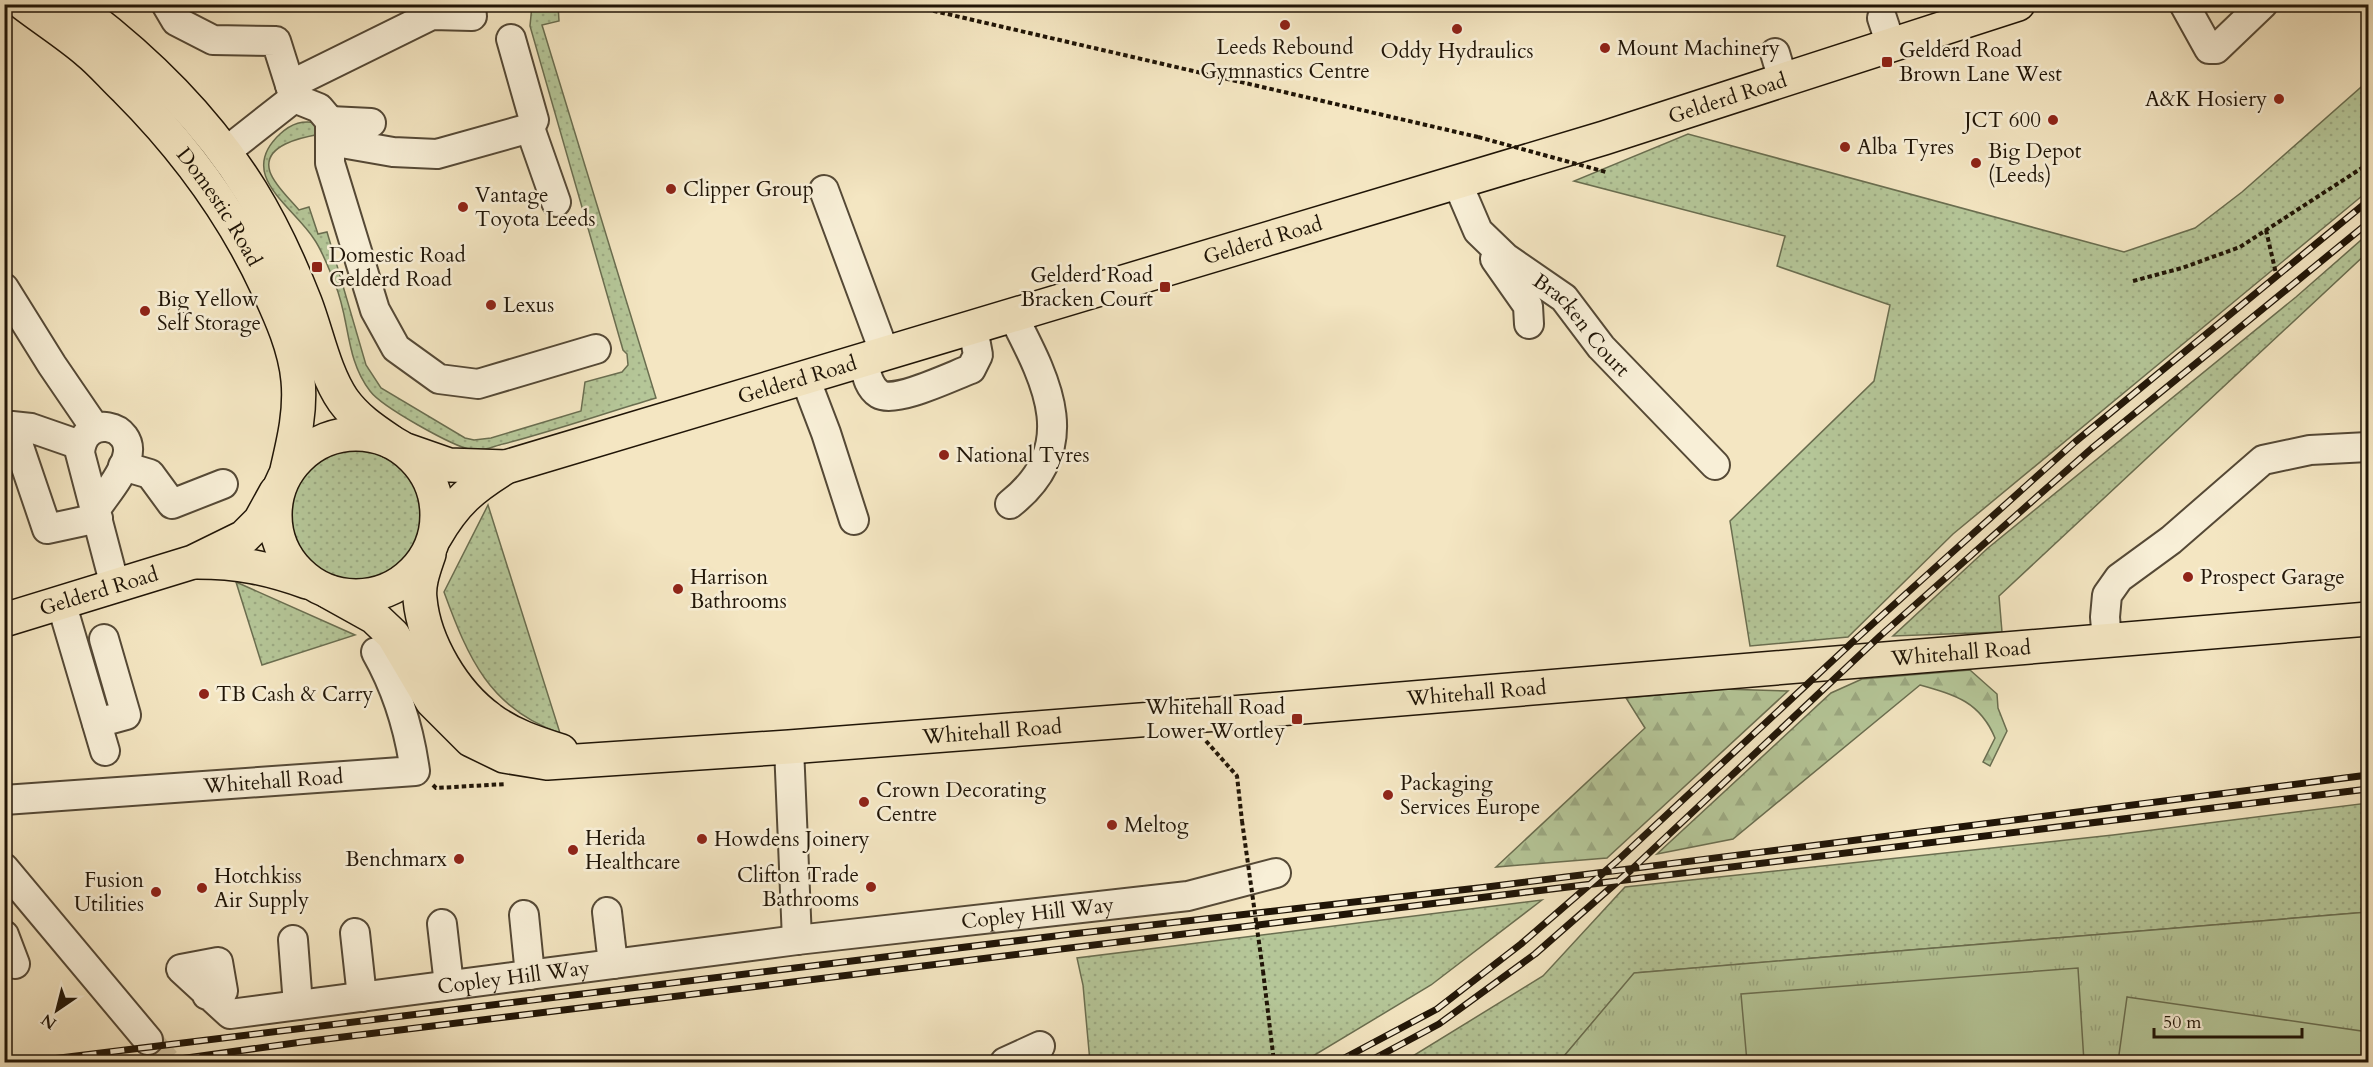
<svg xmlns="http://www.w3.org/2000/svg" width="2373" height="1067" viewBox="0 0 2373 1067" font-family="Cardo,serif">
  <style>
    .grass { fill: url(#grass-dots); stroke: #6a6e50; stroke-width: 1.5 }
    .forest { fill: url(#forest-firs); stroke: #6a6e50; stroke-width: 1.5 }
    .park { fill: url(#park-tufts); stroke: #6a6e50; stroke-width: 1.5 }
    .pitch { fill: #b5c698; stroke: #6a6e50; stroke-width: 1.5 }
    .lines { fill: none; stroke-linecap: round; stroke-linejoin: round }
    .minor-tunnel { stroke: #d4c7a6; stroke-width: 28; stroke-dasharray: 28 14; stroke-linecap: butt }
    .minor-casing { stroke: #554936; stroke-width: 32 }
    .major-casing { stroke: #201507; stroke-width: 36 }
    .path { stroke: #201507; stroke-width: 4; stroke-dasharray: 4.5 3; stroke-linecap: butt }
    .minor { stroke: #f8efd7; stroke-width: 28 }
    .major { stroke: #f4e6c2; stroke-width: 33 }
    .rail-casing { stroke: #201507; stroke-width: 7 }
    .rail { stroke: #f8efd7; stroke-width: 4.5; stroke-dasharray: 14; stroke-linecap: butt }
    .path-bridge { stroke: #201507; stroke-width: 4; stroke-dasharray: 4.5 3; stroke-linecap: butt }
    .poi-dot { fill: #8f2418; stroke: #f8efd7; stroke-width: 2 }
    .labels { text-anchor: middle; stroke-width: 5; stroke-linejoin: round; paint-order: stroke }
    .poi-label { font-size: 21px; fill: #201507; stroke: #f8efd7; text-anchor: start }
    .street-label { font-size: 21px; fill: #201507; stroke: #f8efd7 }
  </style>
  <defs>
    <pattern id="grass-dots" width="8" height="8" patternUnits="userSpaceOnUse" patternTransform="scale(1.5)"><rect width="8" height="8" fill="#b5c698"/><path d="M2 2h.1M6 6h.1" fill="none" stroke="#9ba982" stroke-width="1.8" stroke-linecap="round"/></pattern>
    <pattern id="forest-firs" width="22" height="20" patternUnits="userSpaceOnUse" patternTransform="scale(1.5)"><rect width="22" height="20" fill="#b5c698"/><path d="M5 1l3.5 6h-7zM16 11l3.5 6h-7z" fill="#9ba982"/></pattern>
    <pattern id="park-tufts" width="24" height="20" patternUnits="userSpaceOnUse" patternTransform="scale(1.5)"><rect width="24" height="20" fill="#b5c698"/><path d="M3 7l-1-3M5 7V3M7 7l1-3M15 17l-1-3M17 17v-4M19 17l1-3" fill="none" stroke="#9ba982"/></pattern>
  </defs>
  <rect width="100%" height="100%" fill="#f4e6c2"/>
  <filter id="stains"><feTurbulence type="fractalNoise" baseFrequency=".00333" numOctaves="4"/><feColorMatrix values="0 0 0 0 .2 0 0 0 0 .09 0 0 0 0 .02 0 0 0 .5 -.17"/></filter>
  <radialGradient id="worn" r=".72"><stop offset=".6" stop-color="#630" stop-opacity="0"/><stop offset="1" stop-color="#630" stop-opacity=".3"/></radialGradient>
  <!-- grass -->
  <path class="grass" d="M 532,5 L 558,5 L 559,21 L 542,25 L 656,398 C 605,413 554,431 503,444 C 494,446 482,452 472,450 C 452,446 382,407 370,391 C 345,359 350,319 335,284 C 329,269 323,252 314,239 C 292,205 236,175 280,134 C 292,123 303,120 317,123 L 321,134 C 303,137 261,145 270,172 C 275,186 290,199 299,210 L 309,207 L 318,234 L 327,232 L 341,279 L 346,278 L 348,284 L 343,286 L 366,365 L 381,388 L 465,438 L 474,440 L 491,438 L 581,411 L 585,382 L 622,372 L 628,365 L 627,354 L 623,350 L 530,26 Z
    M 2368,81 L 2368,191 L 1953,534 L 1848,637 L 1750,646 L 1730,521 L 1874,381 L 1890,305 L 1777,266 L 1785,236 L 1574,181 L 1688,134 L 2124,252 L 2195,228 L 2242,192 Z
    M 2368,234 L 2368,252 L 1999,596 L 2002,632 L 1893,636 L 1988,548 L 2296,297 Z
    M290 514a66 66 0 1 1 132 0a66 66 0 1 1-132 0Z
    M 488,505 L 560,733 C 490,709 468,658 444,592 Z
    M 236,582 L 355,635 L 262,665 Z
    M 2368,803 L 2368,912 L 1635,973 L 1559,1062 L 1403,1062 L 1543,976 L 1625,887 L 2113,835 Z
    M 1542,900 L 1431,985 L 1303,1062 L 1090,1062 L 1083,985 L 1077,958 Z"/>
  <!-- forest -->
  <path class="forest" d="M 1970,670 L 1997,694 L 1998,708 L 2007,731 L 1990,766 L 1983,762 L 1995,738 C 1980,702 1956,695 1920,685 L 1733,839 L 1657,854 L 1831,693 L 1862,679 Z
    M 1722,689 L 1788,691 L 1607,858 L 1496,867 L 1645,728 L 1626,698 Z"/>
  <!-- park -->
  <path class="park" d="M 2368,912 L 2368,1062 L 1559,1062 L 1634,973 Z"/>
  <!-- pitch -->
  <path class="pitch" d="M 2078,968 L 2084,1062 L 1747,1062 L 1741,994 Z
    M 2127,997 L 2368,1032 L 2368,1062 L 2118,1062 Z"/>
  <g class="lines">
    <!-- minor-tunnel -->
    <path class="minor-tunnel" d="M 148,1040 L 167,1062"/>
    <defs>
      <g id="minor">
        <path d="M 166,4 L 176,21 L 213,40 L 276,41 L 294,98"/>
        <path d="M 2184,4 L 2209,49 L 2216,49 L 2263,4"/>
        <path d="M 1882,18 L 1891,45"/>
        <path d="M 1775,53 L 1783,80"/>
        <path d="M 290,85 L 432,15 L 472,16"/>
        <path d="M 330,121 L 371,123"/>
        <path d="M 530,128 L 556,202"/>
        <path d="M 330,141 L 393,152 L 437,154 L 530,128 L 534,120 L 511,39"/>
        <path d="M 224,153 L 294,98 L 319,108 L 330,121 L 330,163 L 375,310 L 396,348 L 439,379 L 478,384 L 596,349"/>
        <path id="s1" d="M 1457,182 L 1478,231 L 1506,258 L 1564,298 L 1601,347 L 1715,465"/>
        <path d="M 824,190 L 885,354"/>
        <path d="M 1495,259 L 1528,306 L 1529,324"/>
        <path d="M 4,288 L 52,365 L 95,428"/>
        <path d="M 863,361 C 866,372 868,387 879,394 C 895,404 952,376 971,369 L 978,355 L 973,328"/>
        <path d="M 805,378 L 826,433 L 854,520"/>
        <path d="M 80,445 L 31,428 L 12,426 L 47,529 L 98,518"/>
        <path d="M 123,466 L 150,474 L 172,504 L 223,484"/>
        <path d="M 1010,504 C 1082,447 1047,382 1013,316"/>
        <path d="M 96,509 C 106,494 123,475 127,457 C 136,424 83,412 80,453 L 115,586"/>
        <path d="M 61,602 L 105,751"/>
        <path d="M 2107,641 L 2105,617 L 2107,595 L 2119,578 L 2171,540 L 2263,460 L 2310,450 L 2368,447"/>
        <path d="M 97,723 L 126,715 L 104,639"/>
        <path d="M 789,747 L 797,940"/>
        <path id="s2" d="M 4,800 L 415,771 C 409,728 397,689 376,652"/>
        <path d="M 4,868 L 148,1040"/>
        <path d="M 607,912 L 613,964"/>
        <path d="M 524,915 L 530,975"/>
        <path d="M 442,924 L 449,985"/>
        <path d="M 355,933 L 362,997"/>
        <path d="M 4,935 L 15,964"/>
        <path d="M 293,940 L 298,1005"/>
        <path id="s3" d="M 207,995 L 223,991 L 218,962 L 181,969 L 230,1014 L 797,940 L 1188,896 L 1276,873"/>
        <path d="M 1005,1062 L 1040,1046"/>
      </g>
      <g id="major">
        <path id="s4" d="M 24,4 C 45,20 67,34 87,51 C 101,62 113,77 126,89 C 185,148 233,213 268,289 C 281,317 295,348 298,380 C 301,411 294,440 287,470"/>
        <path d="M 72,4 C 141,55 206,118 251,191 C 272,225 290,264 305,302 C 317,333 324,372 343,400 C 356,418 372,429 390,441"/>
        <circle cx="356" cy="515" r="81"/>
        <path d="M 406,450 L 449,465 L 506,467"/>
        <path id="s5" d="M 435,537 C 455,502 472,488 506,467 L 1604,138 L 2018,4"/>
        <path d="M 429,554 C 424,569 418,584 420,599 C 424,643 454,693 490,719 C 511,735 536,743 561,751"/>
        <path d="M 197,562 C 238,562 268,568 307,582"/>
        <path id="s6" d="M 329,592 L 374,617 L 393,635 L 432,701 L 471,740 L 504,756 L 547,763 L 789,747 L 1231,713 L 2368,619"/>
        <path id="s7" d="M 4,620 L 193,562 L 244,537 L 260,521 L 276,492"/>
      </g>
    </defs>
    <!-- minor casing -->
    <use href="#minor" class="minor-casing"/>
    <!-- major casing -->
    <use href="#major" class="major-casing"/>
    <!-- path -->
    <path class="path" d="M 904,4 L 1478,137
      M 2266,230 L 2277,278
      M 2133,281 L 2182,268 L 2240,247 L 2368,164
      M 1206,741 L 1237,776 L 1242,821
      M 433,785 L 436,788 L 506,784
      M 1263,971 L 1274,1062"/>
    <!-- minor -->
    <use href="#minor" class="minor"/>
    <!-- major -->
    <use href="#major" class="major"/>
    <defs>
      <path id="rail" d="M 27,1062 L 1072,934 L 1487,887 L 2368,775
        M 158,1062 L 302,1042 L 2368,789
        M 1337,1062 L 1437,1009 L 1521,944 L 1617,861 L 1858,637 L 2075,442 L 2368,201
        M 1368,1062 L 1439,1024 L 1535,954 L 1631,870 L 1880,636 L 2091,449 L 2368,223"/>
    </defs>
    <!-- rail casing -->
    <use href="#rail" class="rail-casing"/>
    <!-- rail -->
    <use href="#rail" class="rail"/>
    <!-- path-bridge -->
    <path class="path-bridge" d="M 1478,137 L 1606,172
      M 1242,821 L 1263,971"/>
  </g>
  <!-- markers -->
  <g class="poi-dot">
    <circle cx="1285" cy="25" r="6"/>
    <circle cx="1457" cy="29" r="6"/>
    <circle cx="1605" cy="48" r="6"/>
    <rect x="1881" y="56" width="12" height="12" rx="3"/>
    <circle cx="2279" cy="99" r="6"/>
    <circle cx="2053" cy="120" r="6"/>
    <circle cx="1845" cy="147" r="6"/>
    <circle cx="1976" cy="163" r="6"/>
    <circle cx="671" cy="189" r="6"/>
    <circle cx="463" cy="207" r="6"/>
    <rect x="311" y="261" width="12" height="12" rx="3"/>
    <rect x="1159" y="281" width="12" height="12" rx="3"/>
    <circle cx="491" cy="305" r="6"/>
    <circle cx="145" cy="311" r="6"/>
    <circle cx="944" cy="455" r="6"/>
    <circle cx="2188" cy="577" r="6"/>
    <circle cx="678" cy="589" r="6"/>
    <circle cx="204" cy="694" r="6"/>
    <rect x="1291" y="713" width="12" height="12" rx="3"/>
    <circle cx="1388" cy="795" r="6"/>
    <circle cx="864" cy="802" r="6"/>
    <circle cx="1112" cy="825" r="6"/>
    <circle cx="702" cy="839" r="6"/>
    <circle cx="573" cy="850" r="6"/>
    <circle cx="459" cy="859" r="6"/>
    <circle cx="871" cy="887" r="6"/>
    <circle cx="202" cy="888" r="6"/>
    <circle cx="156" cy="892" r="6"/>
  </g>
  <g class="labels">
    <!-- poi labels -->
    <g class="poi-label">
      <text x="1285" y="54" text-anchor="middle">Leeds Rebound<tspan x="1285" dy="24">Gymnastics Centre</tspan></text>
      <text x="1617" y="55">Mount Machinery</text>
      <text x="1899" y="57">Gelderd Road<tspan x="1899" dy="24">Brown Lane West</tspan></text>
      <text x="1457" y="58" text-anchor="middle">Oddy Hydraulics</text>
      <text x="2267" y="106" text-anchor="end">A&amp;K Hosiery</text>
      <text x="2041" y="127" text-anchor="end">JCT 600</text>
      <text x="1857" y="154">Alba Tyres</text>
      <text x="1988" y="158">Big Depot<tspan x="1988" dy="24">(Leeds)</tspan></text>
      <text x="683" y="196">Clipper Group</text>
      <text x="475" y="202">Vantage<tspan x="475" dy="24">Toyota Leeds</tspan></text>
      <text x="329" y="262">Domestic Road<tspan x="329" dy="24">Gelderd Road</tspan></text>
      <text x="1153" y="282" text-anchor="end">Gelderd Road<tspan x="1153" dy="24">Bracken Court</tspan></text>
      <text x="157" y="306">Big Yellow<tspan x="157" dy="24">Self Storage</tspan></text>
      <text x="503" y="312">Lexus</text>
      <text x="956" y="462">National Tyres</text>
      <text x="690" y="584">Harrison<tspan x="690" dy="24">Bathrooms</tspan></text>
      <text x="2200" y="584">Prospect Garage</text>
      <text x="216" y="701">TB Cash &amp; Carry</text>
      <text x="1285" y="714" text-anchor="end">Whitehall Road<tspan x="1285" dy="24">Lower Wortley</tspan></text>
      <text x="1400" y="790">Packaging<tspan x="1400" dy="24">Services Europe</tspan></text>
      <text x="876" y="797">Crown Decorating<tspan x="876" dy="24">Centre</tspan></text>
      <text x="1124" y="832">Meltog</text>
      <text x="585" y="845">Herida<tspan x="585" dy="24">Healthcare</tspan></text>
      <text x="714" y="846">Howdens Joinery</text>
      <text x="447" y="866" text-anchor="end">Benchmarx</text>
      <text x="859" y="882" text-anchor="end">Clifton Trade<tspan x="859" dy="24">Bathrooms</tspan></text>
      <text x="214" y="883">Hotchkiss<tspan x="214" dy="24">Air Supply</tspan></text>
      <text x="144" y="887" text-anchor="end">Fusion<tspan x="144" dy="24">Utilities</tspan></text>
    </g>
    <!-- street labels -->
    <g class="street-label">
      <text dy="7" stroke="none"><textPath href="#s5" startOffset="1377">Gelderd Road</textPath></text>
      <text dy="7" stroke="none"><textPath href="#s4" startOffset="284">Domestic Road</textPath></text>
      <text dy="7" stroke="none"><textPath href="#s5" startOffset="891">Gelderd Road</textPath></text>
      <text dy="7" stroke="none"><textPath href="#s1" startOffset="194">Bracken Court</textPath></text>
      <text dy="7" stroke="none"><textPath href="#s5" startOffset="405">Gelderd Road</textPath></text>
      <text dy="7" stroke="none"><textPath href="#s7" startOffset="99">Gelderd Road</textPath></text>
      <text dy="7" stroke="none"><textPath href="#s6" startOffset="1708">Whitehall Road</textPath></text>
      <text dy="7" stroke="none"><textPath href="#s6" startOffset="1222">Whitehall Road</textPath></text>
      <text dy="7" stroke="none"><textPath href="#s6" startOffset="736">Whitehall Road</textPath></text>
      <text dy="7" stroke="none"><textPath href="#s2" startOffset="270">Whitehall Road</textPath></text>
      <text dy="7" stroke="none"><textPath href="#s3" startOffset="964">Copley Hill Way</textPath></text>
      <text dy="7" stroke="none"><textPath href="#s3" startOffset="436">Copley Hill Way</textPath></text>
    </g>
  </g>
  <!-- margin -->
  <rect width="2373" height="1067" fill="none" stroke="#f4e6c2" stroke-width="24"/>
  <rect x="6" y="6" width="2361" height="1055" fill="none" stroke="#201507" stroke-width="3"/>
  <rect x="12" y="12" width="2349" height="1043" fill="none" stroke="#201507" stroke-width="1.5"/>
  <!-- north arrow -->
  <g transform="translate(57 1010) rotate(215)" stroke="#f8efd7" stroke-width="4.5" paint-order="stroke">
  <path d="M0-4.5L10 22L0 15L-10 22Z" fill="#201507"/>
  <text y="-9" font-size="16" font-weight="bold" text-anchor="middle" fill="#201507">N</text>
  </g>
  <!-- scale -->
  <path d="M2154 1028v9h148v-9" fill="none" stroke="#201507" stroke-width="3"/>
  <text x="2163" y="1028" font-size="18" fill="#201507" stroke="#f8efd7" stroke-width="4.5" paint-order="stroke">50 m</text>
  <rect width="100%" height="100%" filter="url(#stains)"/>
  <rect width="100%" height="100%" fill="url(#worn)"/>
</svg>
